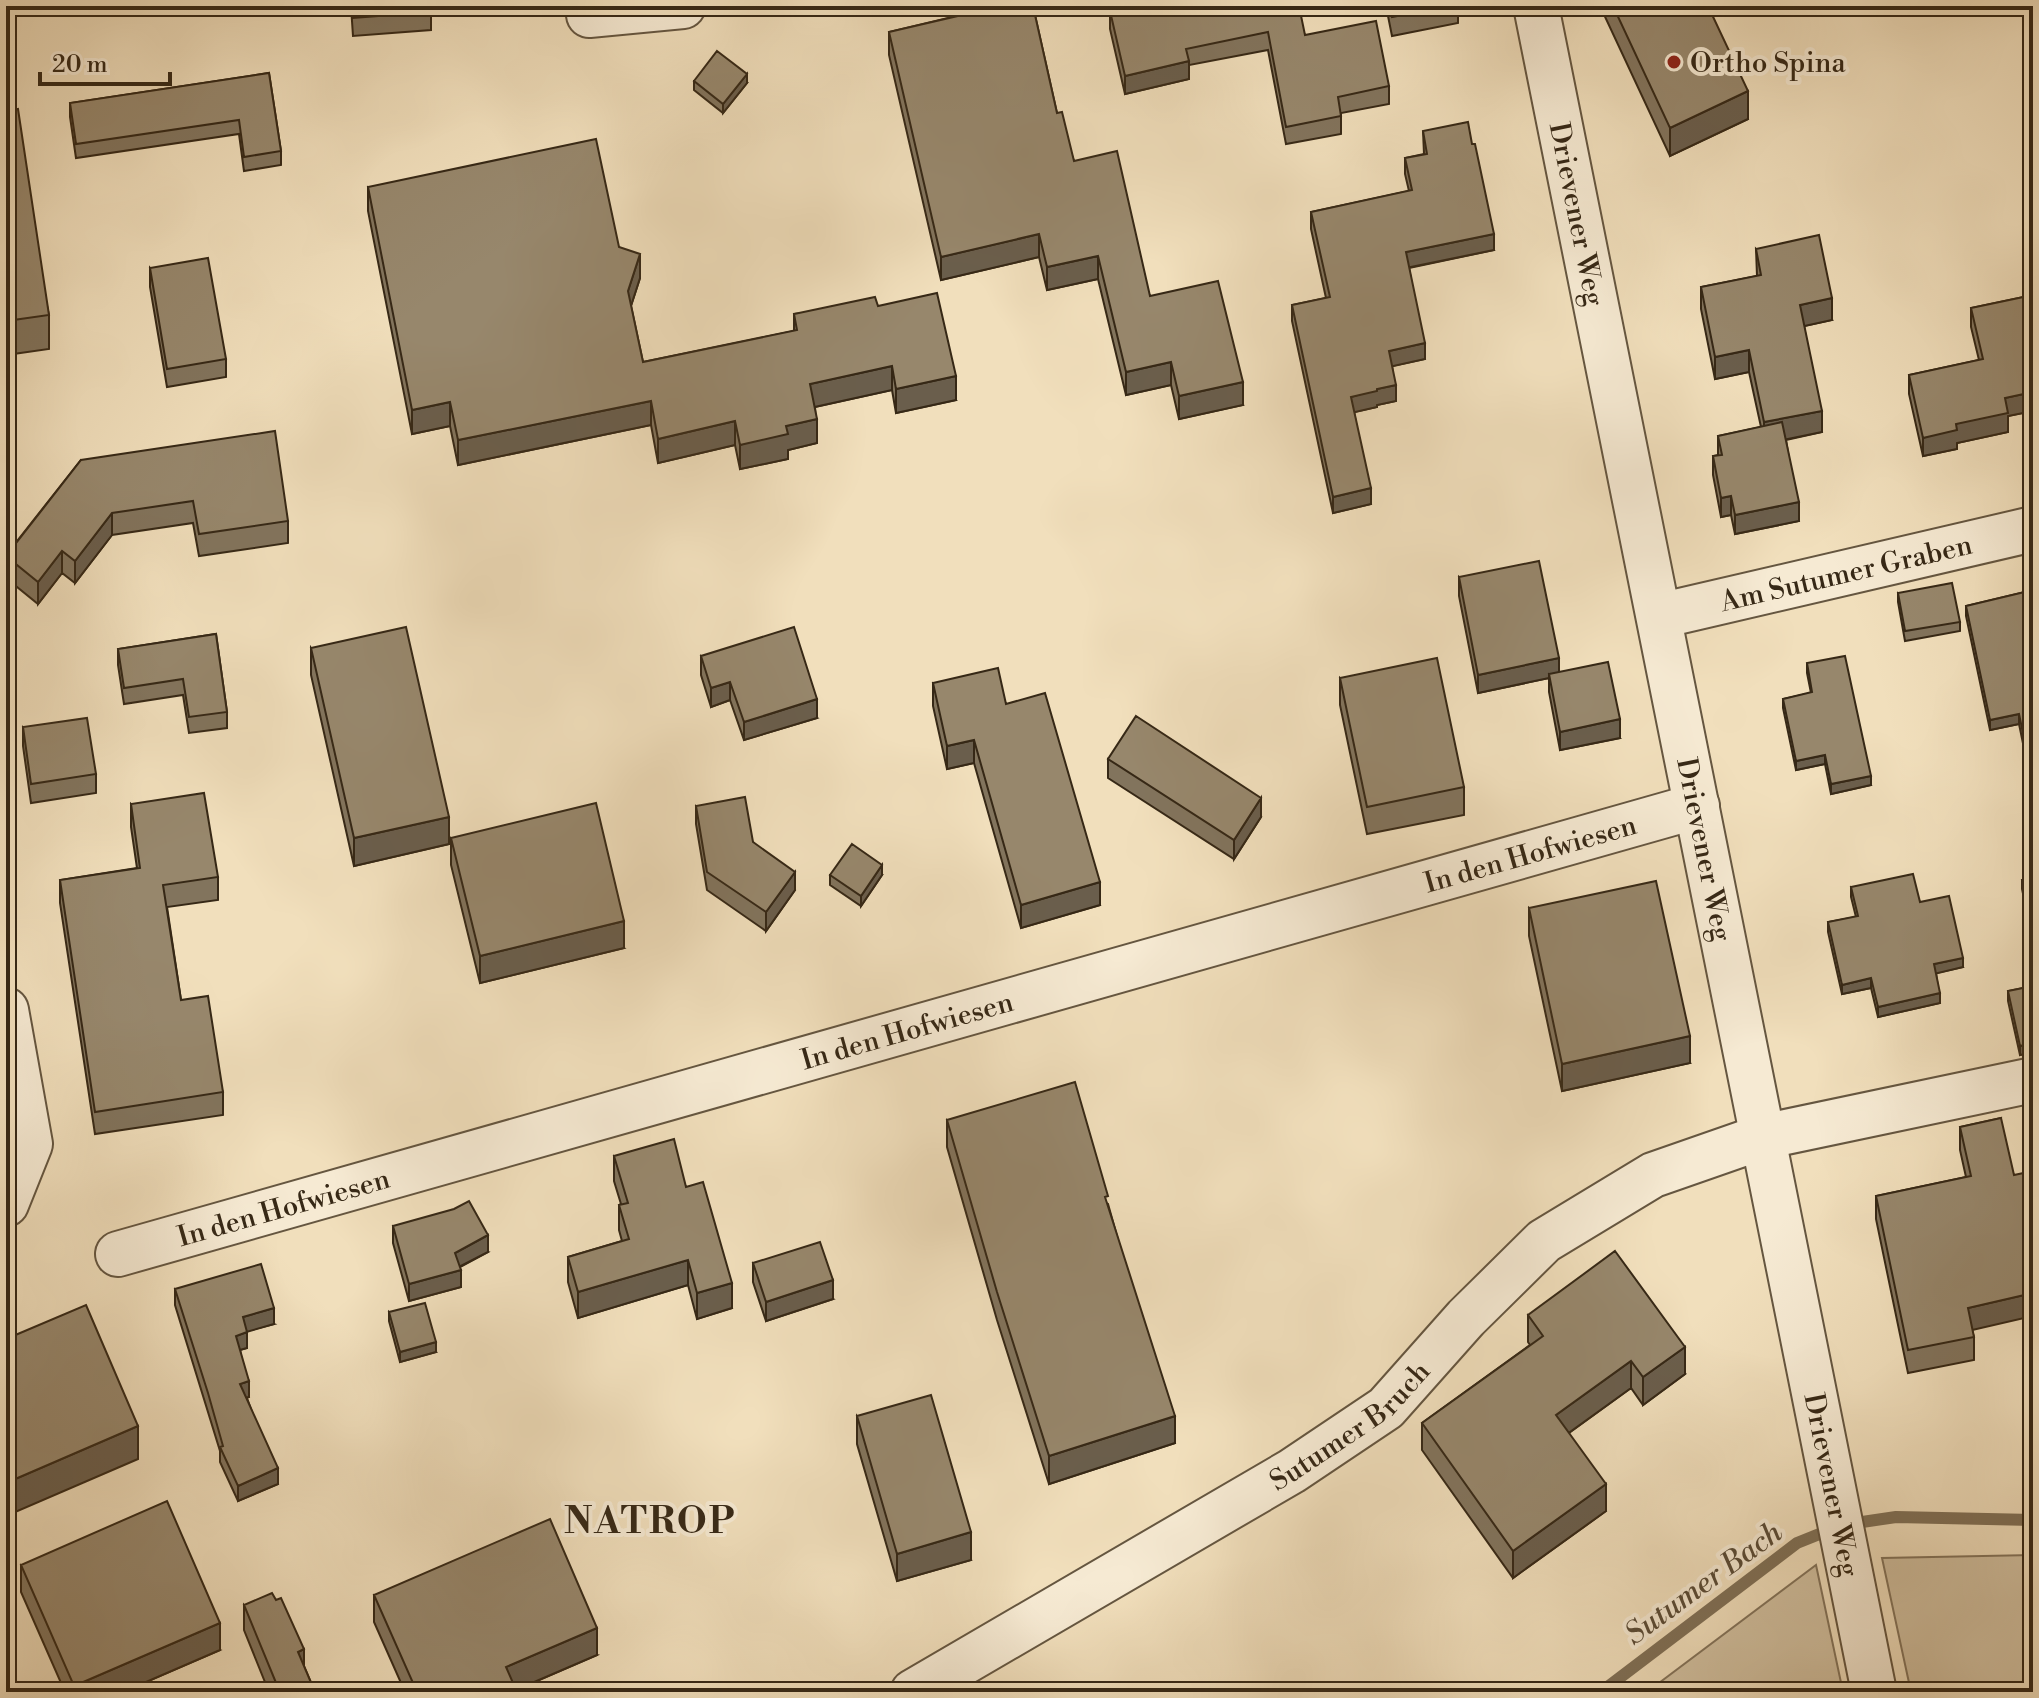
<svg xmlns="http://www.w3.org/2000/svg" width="2039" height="1698" viewBox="0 0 2039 1698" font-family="'Libre Bodoni',serif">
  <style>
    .green { fill: #d1c0a0; stroke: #84745b; stroke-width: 2 }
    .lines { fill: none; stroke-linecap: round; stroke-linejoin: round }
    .stream { stroke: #807158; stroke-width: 12 }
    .minor-casing { stroke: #655640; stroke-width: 48 }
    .minor { stroke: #f6ead3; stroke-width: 44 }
    .wall { fill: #82745d; stroke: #362816; stroke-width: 2 }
    .shaded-wall { fill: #6a5e4c; stroke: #362816; stroke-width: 2 }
    .building { fill: #97876c; stroke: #362816; stroke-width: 2 }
    .poi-dot { fill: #8f2418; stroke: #f6ead3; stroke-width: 3 }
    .labels { text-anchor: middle; stroke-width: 8; stroke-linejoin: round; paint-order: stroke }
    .poi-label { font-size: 28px; fill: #362816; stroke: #f6ead3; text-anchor: start }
    .street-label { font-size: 28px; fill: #362816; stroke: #f6ead3 }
    .water-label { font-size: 30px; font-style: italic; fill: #5b4c37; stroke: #f6ead3 }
    .district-label { font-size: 36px; font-weight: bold; letter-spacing: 2px; fill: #362816; stroke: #f6ead3 }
  </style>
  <rect width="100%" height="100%" fill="#f1dfbc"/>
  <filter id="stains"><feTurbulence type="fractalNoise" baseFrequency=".0025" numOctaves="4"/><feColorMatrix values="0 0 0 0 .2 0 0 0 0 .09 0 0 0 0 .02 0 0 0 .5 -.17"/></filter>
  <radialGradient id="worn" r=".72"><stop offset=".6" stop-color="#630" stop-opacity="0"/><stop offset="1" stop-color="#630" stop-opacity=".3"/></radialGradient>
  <!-- green -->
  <path class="green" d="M 2033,1555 L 2033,1692 L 1911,1692 L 1882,1558 Z
    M 1816,1565 L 1843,1692 L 1647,1692 Z"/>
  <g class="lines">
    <!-- stream -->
    <path class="stream" d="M 1601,1692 L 1797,1543 L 1842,1525 L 1896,1517 L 2033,1520"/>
    <defs>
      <g id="minor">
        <path id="s1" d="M 1536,6 L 1874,1692"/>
        <path d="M 589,15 L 683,6"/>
        <path id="s2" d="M 1659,616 L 2033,529"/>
        <path d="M 6,1010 L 30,1144 L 6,1204"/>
        <path id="s3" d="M 118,1254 L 1697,806"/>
        <path id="s4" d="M 913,1692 L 1292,1471 L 1386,1408 L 1466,1318 L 1544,1241 L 1653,1175 L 1762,1137 L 2033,1080"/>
      </g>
    </defs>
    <!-- minor casing -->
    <use href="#minor" class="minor-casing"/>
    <!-- minor -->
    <use href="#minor" class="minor"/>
  </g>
  <!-- wall -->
  <path class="wall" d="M 351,6 L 431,6 L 431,30 L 353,36 Z
    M 986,6 L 1033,6 L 1057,113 L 1074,161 L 1150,296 L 1243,405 L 1179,419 L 1171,385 L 1126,395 L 1098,279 L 1047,290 L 1039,257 L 941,280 L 889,55 L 889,32 L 986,9 Z
    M 1386,6 L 1458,6 L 1458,23 L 1392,36 Z
    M 1600,6 L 1708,6 L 1748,119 L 1670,156 Z
    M 1110,11 L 1305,35 L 1389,86 L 1389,104 L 1341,113 L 1341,134 L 1286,144 L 1268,50 L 1189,65 L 1189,79 L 1125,94 L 1110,29 Z
    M 269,73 L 281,151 L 281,165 L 244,171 L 239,134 L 76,158 L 70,117 L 70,103 Z
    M 694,81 L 747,83 L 723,113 L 694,90 Z
    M 6,111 L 49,315 L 49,349 L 6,355 Z
    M 1423,131 L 1494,250 L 1409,268 L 1425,359 L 1392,366 L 1396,401 L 1377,405 L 1377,407 L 1354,412 L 1371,504 L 1333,513 L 1292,321 L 1292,305 L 1326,298 L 1311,229 L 1311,212 L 1409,191 L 1405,174 L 1405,158 L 1424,154 Z
    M 368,187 L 619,247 L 640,278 L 631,306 L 643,362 L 794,331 L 794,314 L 878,306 L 956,400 L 896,413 L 892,390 L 815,407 L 817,443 L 788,450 L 788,459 L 740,469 L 735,445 L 658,463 L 651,425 L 458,465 L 450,426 L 412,434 L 368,211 Z
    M 1756,249 L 1832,320 L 1804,326 L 1822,432 L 1786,440 L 1799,521 L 1735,534 L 1731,515 L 1721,517 L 1713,475 L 1713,456 L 1718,455 L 1718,436 L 1761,427 L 1749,372 L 1715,379 L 1701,309 L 1701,287 L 1757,276 Z
    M 150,268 L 226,359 L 226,377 L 167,387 L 150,287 Z
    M 2033,295 L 2033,411 L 2008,416 L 2008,432 L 1957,443 L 1957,449 L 1923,456 L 1909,394 L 1909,375 L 1979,360 L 1971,327 L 1971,308 Z
    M 81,460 L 288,521 L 288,543 L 199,556 L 193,523 L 112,535 L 75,583 L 62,573 L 38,604 L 6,578 L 6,555 Z
    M 1459,577 L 1559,672 L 1620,738 L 1560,750 L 1549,692 L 1549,678 L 1478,693 L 1459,596 Z
    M 2033,590 L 2033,751 L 2025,753 L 2019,724 L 1990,730 L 1966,616 L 1966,606 Z
    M 1898,593 L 1960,622 L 1960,631 L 1905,641 L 1898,602 Z
    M 216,634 L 227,712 L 227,728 L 189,733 L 183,695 L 124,704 L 118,665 L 118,649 Z
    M 311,648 L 449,844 L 354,866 L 311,675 Z
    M 701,656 L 817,718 L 744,740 L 730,700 L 711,707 L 701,675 Z
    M 1807,663 L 1871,785 L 1831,794 L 1825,764 L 1796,770 L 1783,708 L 1783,699 L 1811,693 L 1807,673 Z
    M 1340,678 L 1464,787 L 1464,815 L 1367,834 L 1340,705 Z
    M 933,683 L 1006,704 L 1100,905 L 1021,928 L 974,763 L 947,769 L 933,706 Z
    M 23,727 L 96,774 L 96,793 L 31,803 L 23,746 Z
    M 1108,759 L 1261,817 L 1234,859 L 1108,778 Z
    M 131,804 L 218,877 L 218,900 L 167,907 L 181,1000 L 223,1092 L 223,1115 L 95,1134 L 60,903 L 60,880 L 137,868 L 131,827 Z
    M 696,806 L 753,842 L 795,890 L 766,931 L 707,890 L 696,824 Z
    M 451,838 L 624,948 L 480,983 L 451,865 Z
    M 830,875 L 882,875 L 861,906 L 830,885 Z
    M 2033,877 L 2033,941 L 2022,889 L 2022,880 Z
    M 1851,887 L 1920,902 L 1963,967 L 1936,973 L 1940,1003 L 1878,1017 L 1871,988 L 1842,994 L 1828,932 L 1828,922 L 1856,917 L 1851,897 Z
    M 1529,908 L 1690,1063 L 1562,1091 L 1529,936 Z
    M 2033,986 L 2033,1052 L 2020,1055 L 2008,1001 L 2008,991 Z
    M 2001,1118 L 1972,1330 L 1974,1337 L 1974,1360 L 1908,1373 L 1876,1219 L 1876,1196 L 1966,1177 L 1960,1150 L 1960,1127 Z
    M 947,1120 L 1108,1204 L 1175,1443 L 1049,1484 L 997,1320 L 947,1147 Z
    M 614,1156 L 686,1187 L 732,1308 L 697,1319 L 688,1285 L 578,1318 L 568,1282 L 568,1257 L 622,1241 L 619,1230 L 619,1205 L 621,1204 L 614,1181 Z
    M 393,1226 L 488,1252 L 460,1267 L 461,1287 L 409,1301 L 393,1243 Z
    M 753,1263 L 833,1299 L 766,1321 L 753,1282 Z
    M 175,1289 L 274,1324 L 247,1331 L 247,1348 L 240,1350 L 249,1397 L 247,1398 L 278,1484 L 238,1501 L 220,1462 L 220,1451 L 175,1305 Z
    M 389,1312 L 436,1352 L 400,1362 L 389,1321 Z
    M 1528,1315 L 1685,1374 L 1643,1405 L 1631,1388 L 1569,1433 L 1606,1511 L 1513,1578 L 1422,1450 L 1422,1423 L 1530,1345 L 1528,1342 Z
    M 857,1416 L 971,1560 L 897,1581 L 857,1444 Z
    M 21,1565 L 220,1650 L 123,1692 L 65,1692 L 21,1592 Z
    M 374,1595 L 597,1655 L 516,1690 L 517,1692 L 405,1692 L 374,1622 Z
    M 244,1605 L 304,1666 L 315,1692 L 269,1692 L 244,1630 Z"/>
  <!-- shaded-wall -->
  <path class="shaded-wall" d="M 1189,61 L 1189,79 L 1125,94 L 1125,76 Z
    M 747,74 L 747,83 L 723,113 L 723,104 Z
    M 1748,91 L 1748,119 L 1670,156 L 1670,128 Z
    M 1039,234 L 1039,257 L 941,280 L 941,257 Z
    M 1494,234 L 1494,250 L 1406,268 L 1406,252 Z
    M 640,254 L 640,278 L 628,315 L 628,291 Z
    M 1098,256 L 1098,279 L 1047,290 L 1047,267 Z
    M 1832,298 L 1832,320 L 1800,327 L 1800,305 Z
    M 1425,343 L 1425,359 L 1389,367 L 1389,351 Z
    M 1749,350 L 1749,372 L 1715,379 L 1715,357 Z
    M 1171,362 L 1171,385 L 1126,395 L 1126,372 Z
    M 892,366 L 892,390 L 810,408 L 810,384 Z
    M 956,376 L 956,400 L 896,413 L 896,389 Z
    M 1243,382 L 1243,405 L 1179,419 L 1179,396 Z
    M 1396,385 L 1396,401 L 1377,405 L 1377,407 L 1351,413 L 1351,397 L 1377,389 Z
    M 2033,392 L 2033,411 L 2008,416 L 2008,432 L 1957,443 L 1957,449 L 1923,456 L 1923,438 L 1956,424 L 2005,398 Z
    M 651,401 L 651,425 L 458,465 L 458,440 Z
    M 450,402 L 450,426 L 412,434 L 412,410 Z
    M 1822,411 L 1822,432 L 1764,444 L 1764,422 Z
    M 817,419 L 817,443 L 788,450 L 788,459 L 740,469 L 740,445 L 786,426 Z
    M 735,421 L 735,445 L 658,463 L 658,439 Z
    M 1371,488 L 1371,504 L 1333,513 L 1333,497 Z
    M 1731,496 L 1731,515 L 1721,517 L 1721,498 Z
    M 1799,502 L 1799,521 L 1735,534 L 1735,515 Z
    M 112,513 L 112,535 L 75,583 L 75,561 Z
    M 62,551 L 62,573 L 38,604 L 38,582 Z
    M 1559,658 L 1559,676 L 1549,674 L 1549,678 L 1478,693 L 1478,675 Z
    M 730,682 L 730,700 L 711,707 L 711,688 Z
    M 817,699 L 817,718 L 744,740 L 744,722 Z
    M 2019,714 L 2019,724 L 1990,730 L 1990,720 Z
    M 1620,719 L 1620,738 L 1560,750 L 1560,732 Z
    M 974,740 L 974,763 L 947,769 L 947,746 Z
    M 2033,742 L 2033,751 L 2025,753 L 2025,743 Z
    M 1825,755 L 1825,764 L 1796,770 L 1796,761 Z
    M 1871,776 L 1871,785 L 1831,794 L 1831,784 Z
    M 1261,798 L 1261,817 L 1234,859 L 1234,840 Z
    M 449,817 L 449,844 L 354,866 L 354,838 Z
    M 882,865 L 882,875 L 861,906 L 861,896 Z
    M 795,872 L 795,890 L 766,931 L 766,912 Z
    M 1100,882 L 1100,905 L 1021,928 L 1021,905 Z
    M 624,921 L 624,948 L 480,983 L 480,956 Z
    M 1963,958 L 1963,967 L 1934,974 L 1934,964 Z
    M 1871,978 L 1871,988 L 1842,994 L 1842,985 Z
    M 1940,993 L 1940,1003 L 1878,1017 L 1878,1007 Z
    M 1690,1036 L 1690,1063 L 1562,1091 L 1562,1064 Z
    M 2033,1043 L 2033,1052 L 2020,1055 L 2020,1046 Z
    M 488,1235 L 488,1252 L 455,1269 L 455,1253 Z
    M 688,1260 L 688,1285 L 578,1318 L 578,1292 Z
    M 461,1270 L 461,1287 L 409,1301 L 409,1284 Z
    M 833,1280 L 833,1299 L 766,1321 L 766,1302 Z
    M 732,1283 L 732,1308 L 697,1319 L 697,1293 Z
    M 2033,1293 L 2033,1316 L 1968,1331 L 1968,1308 Z
    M 274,1308 L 274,1324 L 243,1333 L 243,1317 Z
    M 247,1332 L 247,1348 L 236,1351 L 236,1336 Z
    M 436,1342 L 436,1352 L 400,1362 L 400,1352 Z
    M 1685,1347 L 1685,1374 L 1643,1405 L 1643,1377 Z
    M 1631,1361 L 1631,1388 L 1556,1442 L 1556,1415 Z
    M 249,1381 L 249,1397 L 240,1399 L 240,1384 Z
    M 1175,1416 L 1175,1443 L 1049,1484 L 1049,1456 Z
    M 138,1426 L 138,1459 L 6,1516 L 6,1483 Z
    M 278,1468 L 278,1484 L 238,1501 L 238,1486 Z
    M 1606,1484 L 1606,1511 L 1513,1578 L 1513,1551 Z
    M 971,1532 L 971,1560 L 897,1581 L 897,1554 Z
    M 220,1623 L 220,1650 L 123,1692 L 74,1692 L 74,1686 Z
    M 597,1628 L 597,1655 L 511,1692 L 506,1667 Z
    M 304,1649 L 304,1675 L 298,1652 Z"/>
  <!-- building -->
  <path class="building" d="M 352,6 L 431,6 L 431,12 L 353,18 Z
    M 987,6 L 1033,6 L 1057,113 L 1062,112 L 1074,161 L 1117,151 L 1150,296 L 1218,281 L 1243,382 L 1179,396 L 1171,362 L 1126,372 L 1098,256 L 1047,267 L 1039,234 L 941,257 L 889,32 L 988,9 Z
    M 1133,6 L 1299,6 L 1305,35 L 1376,21 L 1389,86 L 1338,97 L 1341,116 L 1286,127 L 1268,32 L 1186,49 L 1189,61 L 1125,76 L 1110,11 Z
    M 1389,6 L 1449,6 L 1392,17 Z
    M 1613,6 L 1708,6 L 1748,91 L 1670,128 Z
    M 717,51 L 747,74 L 723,104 L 694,81 Z
    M 269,73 L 281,151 L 244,157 L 239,120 L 76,144 L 70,103 Z
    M 18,109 L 49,315 L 6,321 L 6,111 Z
    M 1468,122 L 1472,144 L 1475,144 L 1494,234 L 1406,252 L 1425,343 L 1389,351 L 1396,385 L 1377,389 L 1377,391 L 1351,397 L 1371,488 L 1333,497 L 1292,305 L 1330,297 L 1311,212 L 1412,190 L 1405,158 L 1427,154 L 1423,131 Z
    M 596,139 L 619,247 L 640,254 L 628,291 L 643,362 L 797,330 L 794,314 L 875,297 L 878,306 L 937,293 L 956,376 L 896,389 L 892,366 L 810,384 L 817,419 L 786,426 L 788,434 L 740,445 L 735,421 L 658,439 L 651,401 L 458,440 L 450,402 L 412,410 L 368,187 Z
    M 1819,235 L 1832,298 L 1800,305 L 1822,411 L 1764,422 L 1749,350 L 1715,357 L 1701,287 L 1761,275 L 1756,249 Z
    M 208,258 L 226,359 L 167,369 L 150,268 Z
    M 2033,295 L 2033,392 L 2005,398 L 2008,413 L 1956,424 L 1957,430 L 1923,438 L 1909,375 L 1983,359 L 1971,308 Z
    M 1782,422 L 1799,502 L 1735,515 L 1731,496 L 1721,498 L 1713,456 L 1722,455 L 1718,436 Z
    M 275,431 L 288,521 L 199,534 L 193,501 L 112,513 L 75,561 L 62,551 L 38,582 L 6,556 L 81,460 Z
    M 1539,561 L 1559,658 L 1478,675 L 1459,577 Z
    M 1952,583 L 1960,622 L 1905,631 L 1898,593 Z
    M 2033,590 L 2033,742 L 2025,743 L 2019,714 L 1990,720 L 1966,606 Z
    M 406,627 L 449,817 L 354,838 L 311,648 Z
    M 794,627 L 817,699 L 744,722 L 730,682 L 711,688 L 701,656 Z
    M 216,634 L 227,712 L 189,717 L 183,679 L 124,688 L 118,649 Z
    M 1845,656 L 1871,776 L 1831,784 L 1825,755 L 1796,761 L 1783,699 L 1812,692 L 1807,663 Z
    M 1437,658 L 1464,787 L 1367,807 L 1340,678 Z
    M 1608,662 L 1620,719 L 1560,732 L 1549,674 Z
    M 998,668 L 1006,704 L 1045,693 L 1100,882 L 1021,905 L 974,740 L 947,746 L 933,683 Z
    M 1136,716 L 1261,798 L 1234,840 L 1108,759 Z
    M 87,718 L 96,774 L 31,784 L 23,727 Z
    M 204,793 L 218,877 L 163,885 L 181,1000 L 208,996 L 223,1092 L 95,1112 L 60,880 L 140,868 L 131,804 Z
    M 745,797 L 753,842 L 795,872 L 766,912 L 707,872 L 696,806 Z
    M 596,803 L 624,921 L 480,956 L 451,838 Z
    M 852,844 L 882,865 L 861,896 L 830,875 Z
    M 1913,874 L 1920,902 L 1949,896 L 1963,958 L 1934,964 L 1940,993 L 1878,1007 L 1871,978 L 1842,985 L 1828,922 L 1858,916 L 1851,887 Z
    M 2033,877 L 2033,931 L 2022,880 Z
    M 1656,881 L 1690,1036 L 1562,1064 L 1529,908 Z
    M 2033,986 L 2033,1043 L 2020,1046 L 2008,991 Z
    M 1075,1082 L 1108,1196 L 1105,1197 L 1175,1416 L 1049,1456 L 997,1292 L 947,1120 Z
    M 2001,1118 L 2014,1175 L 2033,1171 L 2033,1293 L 1968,1308 L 1974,1337 L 1908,1350 L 1876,1196 L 1971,1176 L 1960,1127 Z
    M 674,1139 L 686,1187 L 703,1182 L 732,1283 L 697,1293 L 688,1260 L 578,1292 L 568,1257 L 629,1239 L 619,1205 L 628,1203 L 614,1156 Z
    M 469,1201 L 488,1235 L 455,1253 L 461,1270 L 409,1284 L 393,1226 L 454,1209 Z
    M 820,1242 L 833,1280 L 766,1302 L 753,1263 Z
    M 1615,1251 L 1685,1347 L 1643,1377 L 1631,1361 L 1556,1415 L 1606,1484 L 1513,1551 L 1422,1423 L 1543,1336 L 1528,1315 Z
    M 261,1264 L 274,1308 L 243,1317 L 247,1332 L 236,1336 L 249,1381 L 240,1384 L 278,1468 L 238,1486 L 220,1447 L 223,1446 L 208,1393 L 175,1289 Z
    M 425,1303 L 436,1342 L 400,1352 L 389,1312 Z
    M 86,1305 L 138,1426 L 6,1483 L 6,1339 Z
    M 931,1395 L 971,1532 L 897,1554 L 857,1416 Z
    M 167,1501 L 220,1623 L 74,1686 L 21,1565 Z
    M 550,1519 L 597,1628 L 506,1667 L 517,1692 L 417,1692 L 374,1595 Z
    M 272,1593 L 276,1600 L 281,1598 L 304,1649 L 298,1652 L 315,1692 L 273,1692 L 279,1690 L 244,1605 Z"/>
  <!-- markers -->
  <circle class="poi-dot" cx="1674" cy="62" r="8"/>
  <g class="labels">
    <!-- poi labels -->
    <g class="poi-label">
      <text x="1690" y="72">Ortho Spina</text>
    </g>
    <!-- street labels -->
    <g class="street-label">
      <text dy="10" stroke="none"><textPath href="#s1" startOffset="212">Drievener Weg</textPath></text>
      <text dy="10" stroke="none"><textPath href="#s2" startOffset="192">Am Sutumer Graben</textPath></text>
      <text dy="10" stroke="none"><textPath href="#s1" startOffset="860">Drievener Weg</textPath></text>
      <text dy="10" stroke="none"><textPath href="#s3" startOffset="1468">In den Hofwiesen</textPath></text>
      <text dy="10" stroke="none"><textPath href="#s3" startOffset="820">In den Hofwiesen</textPath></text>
      <text dy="10" stroke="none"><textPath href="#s3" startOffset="172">In den Hofwiesen</textPath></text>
      <text dy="10" stroke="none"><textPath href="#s4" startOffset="512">Sutumer Bruch</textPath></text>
      <text dy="10" stroke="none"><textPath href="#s1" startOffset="1508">Drievener Weg</textPath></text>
    </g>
    <!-- water labels -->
    <g class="water-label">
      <text transform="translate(1703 1583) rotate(-36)" y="10">Sutumer Bach</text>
    </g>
    <!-- district labels -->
    <g class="district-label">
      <text x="650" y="1533">NATROP</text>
    </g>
  </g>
  <!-- margin -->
  <rect width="2039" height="1698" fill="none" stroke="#f1dfbc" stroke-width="32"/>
  <rect x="8" y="8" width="2023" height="1682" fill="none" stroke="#362816" stroke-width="4"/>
  <rect x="16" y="16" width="2007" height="1666" fill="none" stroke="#362816" stroke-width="2"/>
  <!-- scale -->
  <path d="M40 72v12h130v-12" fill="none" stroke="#362816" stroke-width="4"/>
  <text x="52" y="72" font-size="24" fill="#362816" stroke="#f6ead3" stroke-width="6" paint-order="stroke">20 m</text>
  <rect width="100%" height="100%" filter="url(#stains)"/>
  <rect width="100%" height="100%" fill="url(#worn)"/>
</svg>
